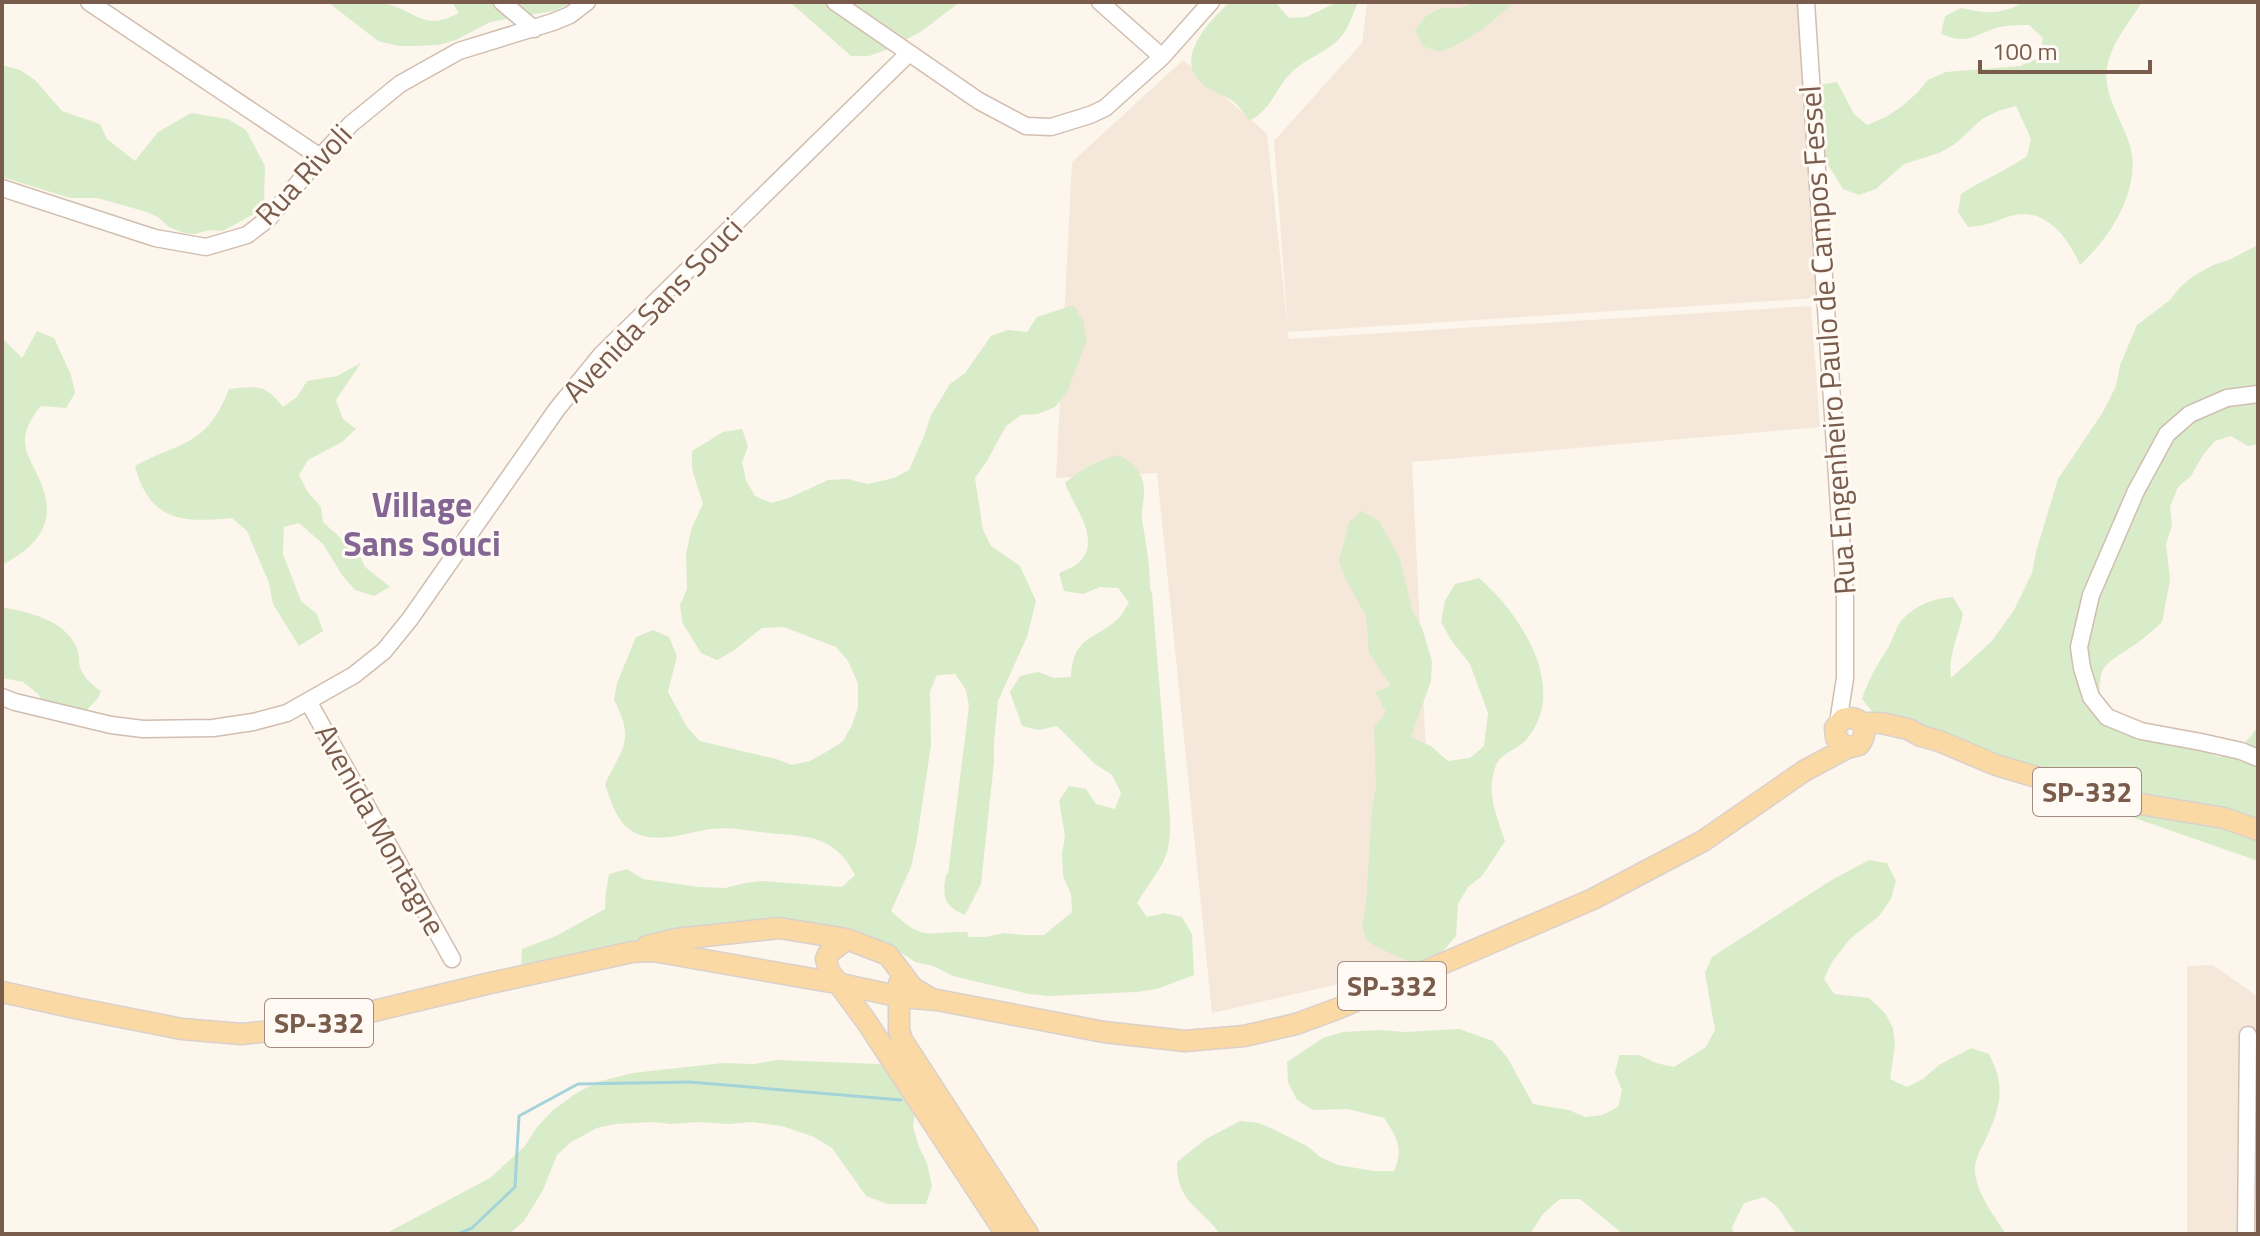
<svg xmlns="http://www.w3.org/2000/svg" width="2260" height="1236" viewBox="0 0 2260 1236" font-family="'Titillium Web',sans-serif">
  <style>
    .residential { fill: #f5e8da }
    .green { fill: #d8ecc9 }
    .lines { fill: none; stroke-linecap: round; stroke-linejoin: round }
    .stream { stroke: #a5d3da; stroke-width: 3 }
    .minor-casing { stroke: #d1beb0; stroke-width: 19 }
    .major-casing { stroke: #dad1cd; stroke-width: 23 }
    .minor { stroke: #fff; stroke-width: 16 }
    .major { stroke: #fbd9a5; stroke-width: 20 }
    .labels { text-anchor: middle; stroke-width: 6; stroke-linejoin: round; paint-order: stroke }
    .shield { fill: #fffaf3; stroke: #a28b7f; stroke-width: 2 }
    .shield-label { font-size: 28px; font-weight: bold; fill: #7a5c4d }
    .street-label { font-size: 30px; fill: #7a5c4d; stroke: #fffaf3 }
    .quarter-label { font-size: 34px; font-weight: bold; fill: #846695; stroke: #fffaf3 }
  </style>
  <rect width="100%" height="100%" fill="#fdf6ec"/>
  <!-- residential -->
  <path class="residential" d="M 1367,2 L 1797,2 L 1817,298 L 1288,332 L 1289,339 L 1811,306 L 1820,427 L 1412,462 L 1434,919 L 1400,970 L 1212,1013 L 1157,473 L 1056,478 L 1072,162 L 1183,60 L 1267,134 L 1288,329 L 1274,141 L 1362,43 Z
    M 2213,965 L 2258,997 L 2258,1234 L 2187,1234 L 2187,966 Z"/>
  <!-- green -->
  <path class="green" d="M 330,2 C 347,2 366,0 382,3 C 416,9 422,33 459,13 L 452,2 L 575,2 L 553,11 L 490,22 L 456,40 L 438,45 L 416,46 L 398,46 L 378,41 L 329,3 Z
    M 790,2 L 960,2 L 922,31 L 886,50 L 869,56 L 851,56 Z
    M 1230,2 L 1275,2 L 1289,18 L 1306,17 L 1338,2 L 1358,2 C 1352,16 1348,31 1337,41 C 1323,54 1303,60 1290,74 C 1273,92 1273,108 1249,121 C 1245,116 1242,110 1238,106 C 1230,96 1215,94 1205,86 C 1171,61 1208,22 1230,2 Z
    M 1475,2 L 1514,2 C 1491,23 1470,41 1440,52 L 1423,46 L 1415,30 L 1426,16 L 1441,8 L 1460,8 Z
    M 2024,2 L 2142,2 C 2129,23 2112,42 2107,67 C 2102,96 2125,123 2131,150 C 2140,192 2109,239 2080,265 C 2071,243 2052,215 2025,214 C 2012,213 1999,221 1987,224 C 1981,226 1974,226 1968,227 L 1958,212 L 1961,194 C 1982,180 2006,171 2027,156 L 2031,139 L 2016,106 L 1998,111 L 1982,119 L 1955,144 L 1939,153 L 1904,164 L 1876,189 L 1859,195 L 1843,189 L 1824,158 L 1818,85 L 1837,82 L 1854,114 L 1867,125 L 1886,117 L 1901,107 L 1917,93 L 1928,80 L 1946,72 L 2020,66 L 2039,58 L 2043,38 L 2029,25 C 2017,25 2008,25 1996,28 C 1971,36 1970,45 1941,34 L 1945,16 L 1961,8 C 1987,14 2000,15 2024,2 Z
    M 2,65 L 20,70 L 35,80 L 62,111 L 100,124 L 107,139 L 135,161 L 158,132 L 191,113 L 228,119 L 246,130 L 265,166 L 264,205 L 252,215 L 223,231 L 209,230 L 195,234 L 184,233 L 169,227 L 159,218 L 147,212 L 97,198 L 70,198 L 2,177 Z
    M 2258,245 L 2258,444 L 2248,446 L 2231,436 L 2215,441 L 2203,455 L 2191,476 L 2178,487 L 2170,507 L 2172,525 L 2166,544 L 2170,580 L 2162,622 C 2154,629 2146,637 2137,643 C 2103,667 2098,661 2100,706 L 2219,757 C 2238,751 2247,743 2258,726 L 2258,861 L 1991,768 L 1875,715 L 1862,699 C 1868,680 1877,665 1888,648 C 1893,639 1896,627 1902,620 C 1915,605 1934,598 1953,597 L 1963,614 C 1958,637 1948,655 1951,678 L 1992,641 L 2014,610 L 2032,573 L 2036,552 L 2058,479 L 2103,412 L 2116,386 L 2120,365 L 2137,325 L 2170,300 L 2181,286 L 2195,275 L 2213,265 L 2229,260 Z
    M 1074,305 L 1083,321 L 1087,339 L 1067,393 L 1055,407 L 1038,414 L 1021,415 L 1006,426 L 987,461 L 975,478 L 983,530 L 991,546 L 1020,566 L 1036,601 L 1027,637 L 998,701 L 994,741 L 994,762 L 981,884 L 965,915 C 944,906 942,897 946,875 L 948,874 L 969,706 L 966,690 L 955,674 L 937,675 L 930,691 L 931,745 L 917,839 L 911,867 L 891,911 C 925,943 926,931 967,932 L 969,937 L 986,937 L 1004,933 L 1024,935 L 1044,935 L 1072,912 L 1071,894 L 1063,876 L 1062,853 L 1065,836 L 1059,801 L 1069,786 L 1086,789 L 1096,804 L 1115,809 L 1121,793 L 1112,775 L 1095,764 L 1057,726 L 1039,730 L 1022,726 L 1010,692 L 1020,676 L 1038,672 L 1054,678 L 1071,677 C 1073,636 1093,641 1118,619 C 1122,615 1125,608 1129,603 L 1118,588 L 1100,587 L 1083,594 L 1064,591 L 1059,573 C 1065,570 1072,568 1077,564 C 1104,542 1074,508 1065,483 C 1082,468 1097,461 1119,455 C 1130,462 1139,468 1143,482 C 1146,495 1141,507 1142,520 C 1146,543 1150,565 1150,589 L 1152,593 L 1170,818 C 1172,862 1158,868 1137,903 L 1147,917 L 1165,913 L 1182,917 L 1192,934 L 1194,975 L 1157,989 L 1136,992 L 1049,996 L 1029,994 L 953,976 L 933,966 L 915,962 L 899,951 L 880,943 L 816,934 L 619,943 L 592,955 L 521,967 L 522,949 L 556,936 L 605,909 L 606,891 L 609,874 L 627,869 L 643,879 L 699,887 L 725,888 L 745,883 L 762,881 L 842,887 L 855,875 C 833,831 801,837 760,832 C 743,830 728,827 711,829 C 686,832 656,846 632,831 C 616,821 611,801 605,784 C 623,747 635,740 614,700 L 617,683 L 636,637 L 653,630 L 669,637 L 677,656 L 668,692 L 687,727 L 700,741 L 776,759 L 792,765 L 810,761 L 828,751 L 843,741 L 852,725 L 858,707 L 858,684 L 848,661 L 836,647 L 784,627 L 762,628 L 733,651 L 717,660 L 701,653 L 682,622 L 680,605 L 687,589 L 686,554 L 692,527 L 703,504 L 692,469 L 692,451 L 723,432 L 742,429 L 748,446 L 742,462 L 746,480 L 755,496 L 771,503 L 789,498 L 828,480 L 848,479 L 868,484 L 894,478 L 909,470 L 924,436 L 931,415 L 950,384 L 965,373 L 991,336 L 1008,330 L 1027,332 L 1037,317 Z
    M 37,331 L 54,338 L 71,375 L 75,393 L 66,408 L 41,406 C 33,416 26,425 25,439 C 24,451 32,463 37,474 C 59,518 43,543 2,565 L 2,338 L 22,358 Z
    M 361,363 L 336,400 L 343,419 L 356,429 L 342,442 L 308,460 L 299,475 L 307,491 L 321,507 L 323,522 L 360,556 L 365,567 L 390,587 L 374,596 L 355,590 L 342,575 L 323,544 L 299,523 L 284,527 L 283,554 L 301,601 L 317,614 L 323,631 L 299,646 L 273,604 L 269,583 L 247,531 L 232,518 C 182,523 149,521 135,466 C 183,440 206,447 229,389 C 258,386 265,384 283,407 L 297,397 L 307,381 L 337,376 Z
    M 1362,511 L 1379,521 L 1400,559 L 1412,610 L 1422,628 L 1432,661 L 1431,681 L 1411,737 L 1431,746 L 1448,761 L 1470,758 L 1484,746 L 1488,713 L 1470,664 L 1451,640 L 1441,622 L 1445,601 L 1455,584 L 1479,578 C 1521,614 1570,689 1526,740 C 1516,751 1500,752 1495,768 C 1486,793 1497,817 1505,841 L 1482,876 L 1468,887 L 1458,904 L 1456,936 L 1444,950 L 1431,961 L 1419,967 C 1402,957 1384,952 1367,941 L 1362,925 L 1366,904 L 1372,808 L 1376,787 L 1374,727 L 1386,712 L 1375,692 L 1391,686 L 1369,653 L 1366,616 L 1345,578 L 1339,561 L 1349,522 Z
    M 2,607 C 30,613 64,619 77,648 C 80,655 78,661 80,667 C 83,677 92,685 101,691 L 98,698 L 84,713 L 48,709 L 38,694 L 23,682 L 2,678 Z
    M 1869,860 L 1887,863 L 1896,881 L 1891,899 L 1879,916 L 1850,939 L 1832,962 L 1824,979 L 1834,994 L 1869,998 L 1885,1013 L 1893,1028 L 1895,1046 L 1890,1079 L 1907,1087 L 1923,1079 L 1939,1065 L 1971,1048 L 1989,1054 C 2007,1088 2000,1109 1984,1143 C 1979,1151 1974,1163 1975,1172 C 1977,1194 1994,1216 2006,1234 L 1797,1234 C 1782,1218 1785,1210 1764,1197 L 1744,1203 L 1732,1227 L 1733,1234 L 1623,1234 L 1580,1199 L 1560,1199 L 1543,1214 L 1530,1234 L 1220,1234 C 1200,1206 1176,1202 1177,1162 L 1206,1139 L 1240,1121 L 1259,1123 L 1275,1130 L 1307,1146 L 1320,1157 L 1338,1165 L 1374,1171 L 1394,1171 C 1404,1148 1397,1137 1384,1118 L 1348,1109 L 1313,1110 L 1297,1100 L 1288,1082 L 1287,1062 L 1323,1038 L 1343,1032 L 1380,1030 L 1405,1032 L 1459,1029 L 1493,1041 L 1507,1057 L 1533,1104 L 1569,1110 L 1585,1117 L 1602,1115 L 1618,1107 L 1622,1090 L 1615,1073 L 1619,1055 L 1639,1055 L 1656,1063 L 1674,1067 L 1706,1047 L 1715,1030 L 1705,973 L 1712,957 L 1830,881 Z
    M 777,1060 L 879,1064 L 903,1071 L 916,1108 L 913,1127 L 919,1147 L 927,1163 L 932,1186 L 926,1204 L 888,1204 L 866,1196 L 832,1148 L 814,1137 L 782,1126 L 752,1122 L 728,1124 L 698,1122 L 671,1124 L 652,1122 L 615,1124 L 597,1128 L 571,1142 L 557,1155 L 543,1190 L 524,1221 L 509,1234 L 385,1234 L 490,1178 L 525,1146 L 537,1127 L 552,1111 L 575,1094 L 597,1082 L 633,1073 L 723,1063 L 754,1064 Z"/>
  <g class="lines">
    <!-- stream -->
    <path class="stream" d="M 458,1234 L 472,1228 L 515,1187 L 519,1116 L 578,1084 L 690,1082 L 901,1100"/>
    <defs>
      <path id="minor" d="M 89,2 L 320,157
        M 502,2 L 534,29
        M 835,2 L 979,101 L 1026,126 L 1051,127 L 1090,115 L 1105,108 L 1162,57 L 1211,2
        M 1100,2 L 1162,57
        M 1806,2 L 1845,599 L 1845,678 L 1838,723
        M 2,188 L 155,238 L 206,247 L 247,235 L 269,218 L 320,157 L 351,124 L 400,84 L 459,51 L 553,22 L 570,15 L 587,2
        M 2258,394 L 2227,398 L 2190,414 L 2167,434 L 2136,491 L 2091,595 L 2079,647 L 2082,668 L 2091,697 L 2107,717 L 2141,731 L 2201,742 L 2241,751 L 2258,758
        M 2,697 L 15,702 L 111,725 L 143,729 L 213,728 L 253,722 L 287,713 L 354,675 L 384,651 L 410,619 L 557,409 L 601,355 L 908,54
        M 308,701 L 452,959
        M 2246,1234 L 2248,1035"/>
      <path id="major" d="M 1862,723 L 1881,723 L 1908,729 L 1921,736 L 1939,741 L 1996,765 L 2063,785 L 2134,803 L 2224,818 L 2258,830
        M 847,939 L 828,954 L 826,959 L 829,971 L 866,1021 L 1006,1234
        M 647,946 L 676,939 L 779,928 L 847,939 L 888,955 L 913,988 L 930,998
        M 899,984 L 899,1030 L 902,1040 L 1028,1234
        M 2,992 L 75,1008 L 182,1029 L 242,1034 L 271,1031 L 341,1019 L 486,984 L 632,952 L 653,951 L 836,983 L 901,997 L 937,1000 L 1104,1032 L 1185,1041 L 1244,1036 L 1296,1024 L 1337,1009 L 1593,899 L 1703,841 L 1804,771 L 1847,748 L 1859,745 C 1871,730 1861,714 1843,719 L 1835,728 L 1836,738 L 1847,748"/>
    </defs>
    <!-- minor casing -->
    <use href="#minor" class="minor-casing"/>
    <!-- major casing -->
    <use href="#major" class="major-casing"/>
    <!-- minor -->
    <use href="#minor" class="minor"/>
    <!-- major -->
    <use href="#major" class="major"/>
  </g>
  <g class="labels">
    <!-- shield labels -->
    <g class="shield">
      <rect x="2033" y="768" width="108" height="48" rx="6"/>
      <rect x="1338" y="962" width="108" height="48" rx="6"/>
      <rect x="265" y="999" width="108" height="48" rx="6"/>
    </g>
    <g class="shield-label">
      <text x="2087" y="802">SP-332</text>
      <text x="1392" y="996">SP-332</text>
      <text x="319" y="1033">SP-332</text>
    </g>
    <!-- street labels -->
    <g class="street-label">
      <text transform="translate(304 175) rotate(-47)" y="10">Rua Rivoli</text>
      <text transform="translate(653 310) rotate(-46)" y="10">Avenida Sans Souci</text>
      <text transform="translate(1828 340) rotate(-94)" y="10">Rua Engenheiro Paulo de Campos Fessel</text>
      <text transform="translate(380 830) rotate(61)" y="10">Avenida Montagne</text>
    </g>
    <!-- quarter labels -->
    <g class="quarter-label">
      <text x="422" y="517">Village<tspan x="422" dy="39">Sans Souci</tspan></text>
    </g>
  </g>
  <!-- border -->
  <rect width="2260" height="1236" fill="none" stroke="#7a5c4d" stroke-width="8"/>
  <!-- scale -->
  <path d="M1980 60v12h170v-12" fill="none" stroke="#7a5c4d" stroke-width="4"/>
  <text x="1992" y="60" font-size="24" fill="#7a5c4d" stroke="#fffaf3" stroke-width="6" paint-order="stroke">100 m</text>
</svg>
